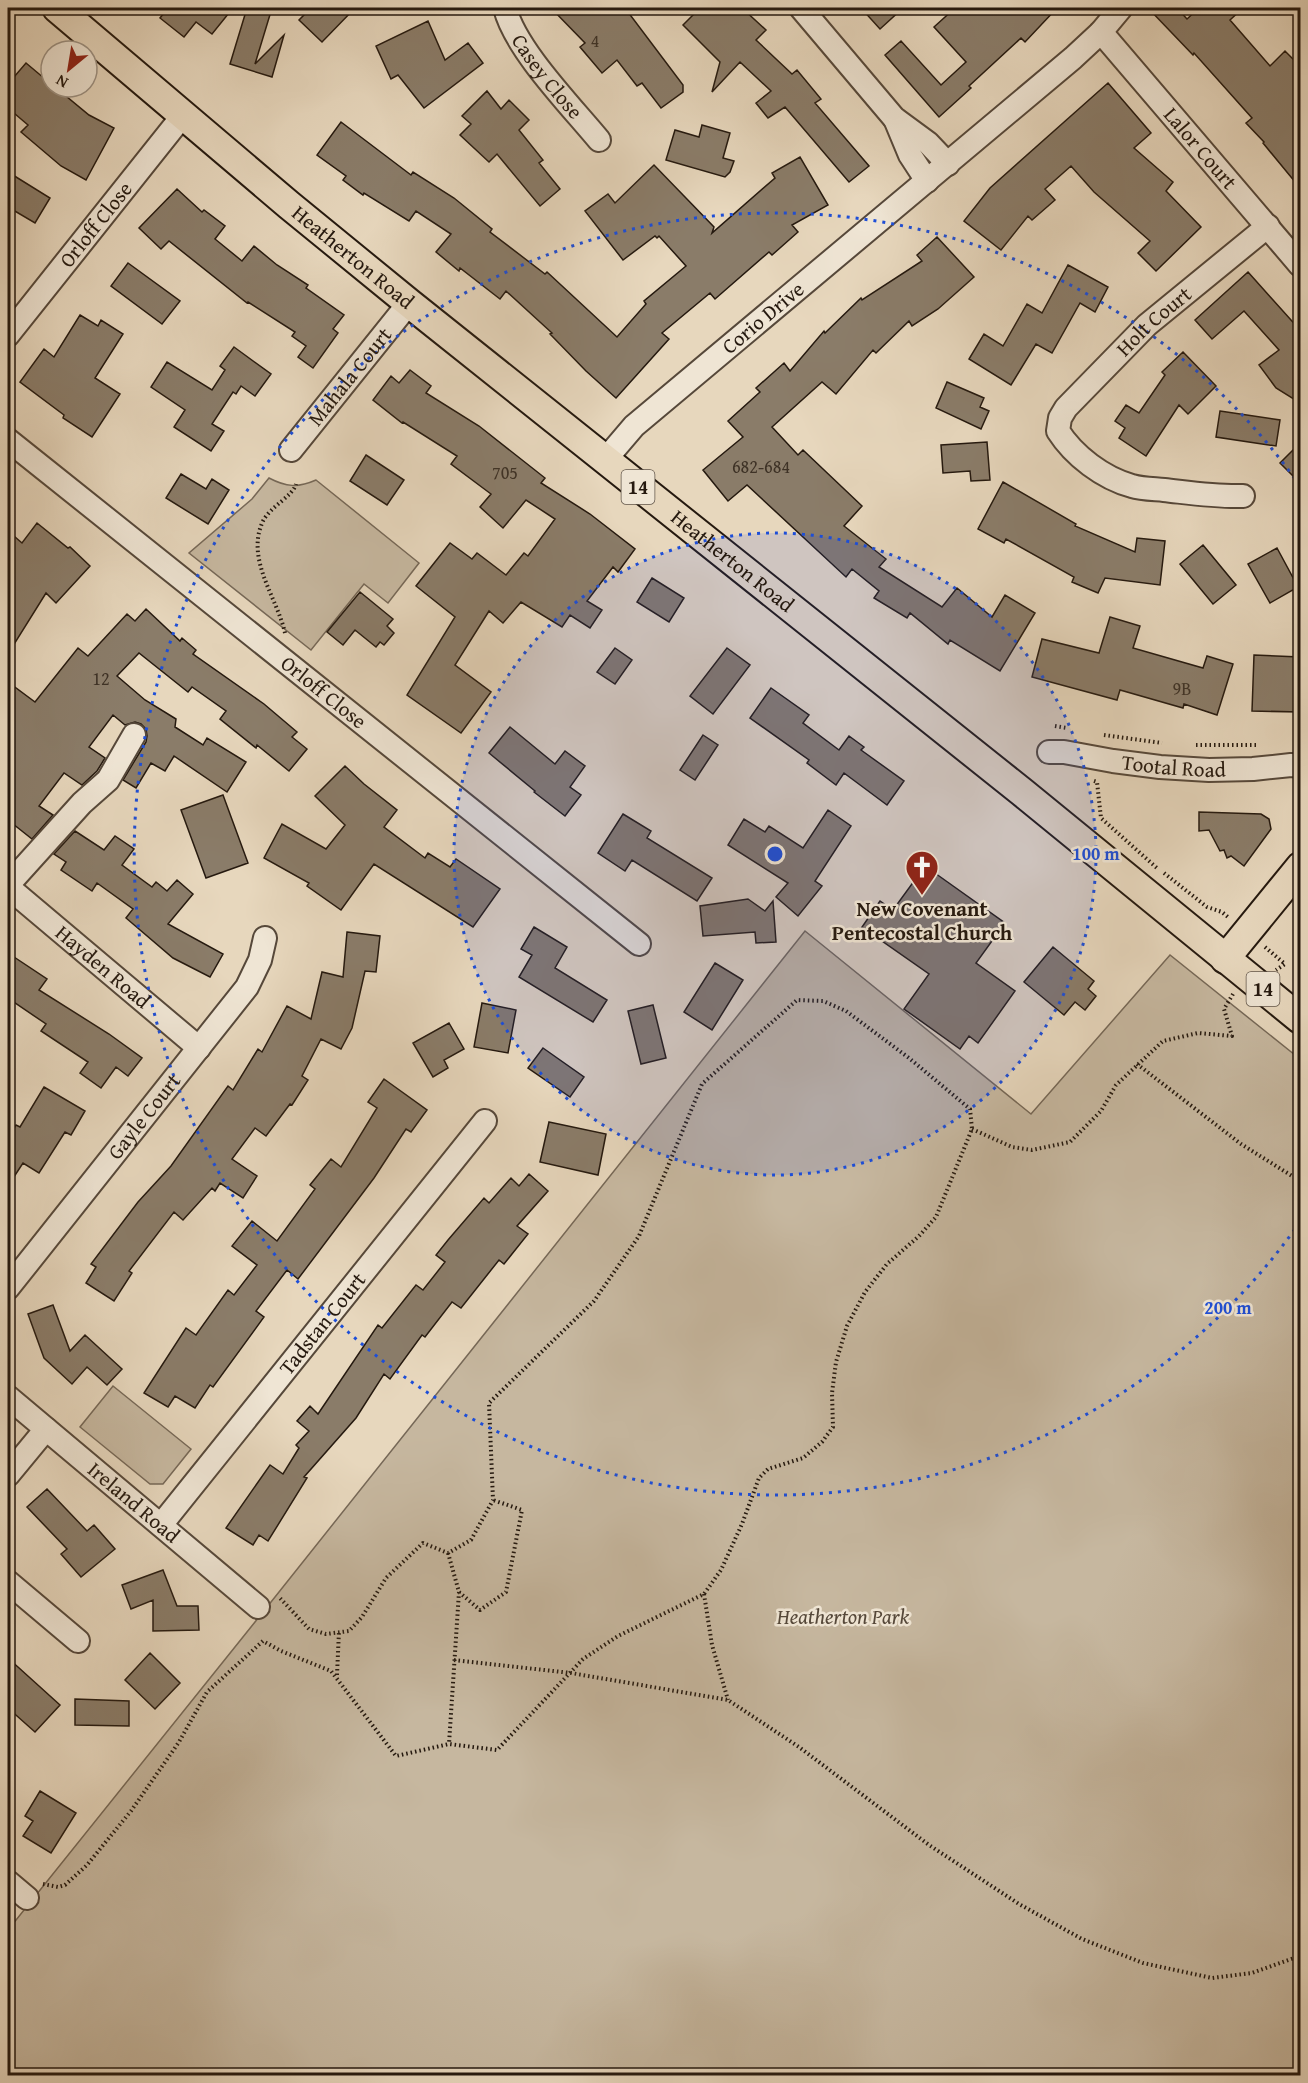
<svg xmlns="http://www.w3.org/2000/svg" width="1308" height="2083" viewBox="0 0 1308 2083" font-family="'Gentium Book Plus',serif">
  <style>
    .green { fill: #c6b79f; stroke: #766857; stroke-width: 1.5 }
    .building { fill: #8a7c69; stroke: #25190f; stroke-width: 1.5 }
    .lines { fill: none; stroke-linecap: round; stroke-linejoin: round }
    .minor-casing { stroke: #56483a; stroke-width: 26 }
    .major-casing { stroke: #25190f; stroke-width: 32 }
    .path { stroke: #25190f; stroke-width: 4; stroke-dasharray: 1.5 3; stroke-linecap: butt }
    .minor { stroke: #efe5d4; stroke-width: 22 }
    .major { stroke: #e7d7bd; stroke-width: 28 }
    .ring { fill: none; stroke: #1d4ed8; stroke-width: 3; stroke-dasharray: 3 6 }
    .labels { text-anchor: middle; stroke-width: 5; stroke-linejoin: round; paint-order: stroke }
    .number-label { font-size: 18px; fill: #3e3226 }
    .shield { fill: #efe5d4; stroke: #62564a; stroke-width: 1.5 }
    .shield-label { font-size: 20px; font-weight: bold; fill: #25190f }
    .street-label { font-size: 21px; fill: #25190f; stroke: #efe5d4 }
    .poi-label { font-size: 21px; font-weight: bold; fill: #25190f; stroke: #efe5d4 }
    .park-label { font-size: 21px; font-style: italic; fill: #55483a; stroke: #efe5d4 }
    .centre { fill: #1d4ed8; stroke: #efe5d4; stroke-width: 3 }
    .ring-label { font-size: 18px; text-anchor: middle; font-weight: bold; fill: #1d4ed8; stroke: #efe5d4; stroke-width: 5; stroke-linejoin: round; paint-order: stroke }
  </style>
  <rect width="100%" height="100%" fill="#e7d7bd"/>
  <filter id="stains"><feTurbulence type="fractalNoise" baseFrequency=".00333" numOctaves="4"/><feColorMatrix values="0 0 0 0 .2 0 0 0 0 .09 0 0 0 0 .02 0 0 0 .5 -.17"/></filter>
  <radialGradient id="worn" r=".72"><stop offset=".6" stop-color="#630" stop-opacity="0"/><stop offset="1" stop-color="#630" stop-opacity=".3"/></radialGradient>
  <!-- green -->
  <path class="green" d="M 269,478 C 286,487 298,488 316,480 L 419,563 L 388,603 L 364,584 L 311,650 L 189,553 L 252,499 Z
    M 805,931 L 1031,1114 L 1170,955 L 1300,1059 L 1300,2075 L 8,2075 L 8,1930 L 279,1592 Z
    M 113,1386 L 191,1449 L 163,1484 L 150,1484 L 80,1427 Z"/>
  <!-- building -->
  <path class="building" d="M 168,8 L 233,8 L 212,34 L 196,22 L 184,37 L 160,18 Z
    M 247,8 L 272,8 L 255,64 L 284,35 L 272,77 L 230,64 Z
    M 311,8 L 355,8 L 322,42 L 299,20 Z
    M 551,8 L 625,8 L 683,85 L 683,92 L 661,108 L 642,83 L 637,86 L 617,60 L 602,73 L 580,47 L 585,43 Z
    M 700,8 L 742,8 L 766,30 L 756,40 L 792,74 L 797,70 L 821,99 L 815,103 L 869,166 L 849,182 L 785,107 L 768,118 L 756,103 L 771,91 L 740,62 L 712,92 L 720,62 L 683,25 Z
    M 861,8 L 903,8 L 880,29 Z
    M 955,8 L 1057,8 L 1025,42 L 1021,38 L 969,86 L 971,88 L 939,117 L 885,55 L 901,41 L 941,85 L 966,62 L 934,27 Z
    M 1148,8 L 1177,8 L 1187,19 L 1199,8 L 1243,8 L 1230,20 L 1270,66 L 1285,51 L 1300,66 L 1300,188 L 1263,143 L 1264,142 L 1246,123 L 1252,118 L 1194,53 L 1193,55 Z
    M 428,21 L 445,60 L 468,43 L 483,63 L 424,108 L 398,75 L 391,79 L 376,46 Z
    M 26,63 L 51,84 L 51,87 L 55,87 L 89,115 L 114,128 L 86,180 L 61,166 L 21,132 L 28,125 L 8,108 L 8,84 Z
    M 1108,83 L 1151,133 L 1134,148 L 1173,182 L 1166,191 L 1201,227 L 1156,271 L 1138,253 L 1150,241 L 1094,192 L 1071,166 L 1045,189 L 1055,200 L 1032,220 L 1028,216 L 1001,250 L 964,221 L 990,188 Z
    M 487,91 L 501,109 L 509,100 L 529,120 L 519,130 L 543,160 L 539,163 L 560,189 L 540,206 L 497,154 L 489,162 L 460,135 L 471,124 L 462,116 Z
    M 341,122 L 411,175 L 413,172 L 454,198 L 492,229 L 490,232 L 545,274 L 547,272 L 617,337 L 646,304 L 644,301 L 686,266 L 659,236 L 657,238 L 655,236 L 623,260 L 585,211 L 608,194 L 615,203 L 654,165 L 714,227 L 712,233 L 775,178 L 772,173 L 800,157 L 828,205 L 792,225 L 798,232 L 772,255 L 769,252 L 715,299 L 710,293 L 662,333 L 669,339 L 616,398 L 586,371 L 550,334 L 552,333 L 506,291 L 500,299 L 460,268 L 459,271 L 436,252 L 451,234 L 416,211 L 409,221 L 364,193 L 363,195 L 343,180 L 346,176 L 317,155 Z
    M 702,125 L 730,133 L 723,158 L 734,161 L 730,172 L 725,177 L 666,160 L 675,130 L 699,137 Z
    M 8,172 L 50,198 L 35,223 L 8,207 Z
    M 177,189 L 202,212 L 204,210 L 225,226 L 215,239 L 242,261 L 254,246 L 277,265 L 308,285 L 306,288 L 344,315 L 333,329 L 338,333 L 313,368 L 298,357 L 306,346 L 292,336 L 295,332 L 248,302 L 247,303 L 169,241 L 161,249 L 139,228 Z
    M 937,237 L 974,277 L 938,309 L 912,326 L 909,321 L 876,353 L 873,350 L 836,394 L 822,382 L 772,427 L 798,455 L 803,450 L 862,506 L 844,526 L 886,559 L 879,567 L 942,607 L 957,588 L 992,617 L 1005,595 L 1035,613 L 1000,671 L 950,640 L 948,644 L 910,613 L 907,618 L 874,598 L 879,591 L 852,569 L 846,577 L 747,485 L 728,501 L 703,470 L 743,437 L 728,421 L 760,392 L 756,388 L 784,363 L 790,371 L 824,331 L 825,333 L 861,298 L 862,300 L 922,261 L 917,255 Z
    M 128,263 L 180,301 L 162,324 L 111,286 Z
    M 1068,265 L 1108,287 L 1095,312 L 1080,303 L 1052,353 L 1036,344 L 1011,385 L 969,359 L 984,334 L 1003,346 L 1027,304 L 1042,313 Z
    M 1248,272 L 1300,330 L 1300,403 L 1276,388 L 1259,365 L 1279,350 L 1244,311 L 1212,339 L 1195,320 Z
    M 80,315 L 98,326 L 101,320 L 123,334 L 95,378 L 120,394 L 92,437 L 63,418 L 64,415 L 20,382 L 44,349 L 54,357 Z
    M 234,347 L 271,374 L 255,396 L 241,386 L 236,394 L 233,392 L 212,424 L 224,431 L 211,451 L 174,427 L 185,410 L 151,387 L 167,362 L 212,390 L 225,370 L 220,366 Z
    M 1183,352 L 1216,386 L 1188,414 L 1179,405 L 1146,456 L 1119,438 L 1125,428 L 1115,421 L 1126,405 L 1139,413 L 1165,375 L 1162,372 Z
    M 410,370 L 431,386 L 426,393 L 479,426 L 545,478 L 541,483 L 590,514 L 635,549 L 618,572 L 613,567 L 587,601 L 602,610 L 590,628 L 570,615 L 562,627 L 521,602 L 503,623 L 489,611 L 455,665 L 491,692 L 461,733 L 407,695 L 455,617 L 416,586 L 450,543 L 472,559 L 477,553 L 506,575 L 524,553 L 528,556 L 555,519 L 526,500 L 503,528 L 480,507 L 491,494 L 451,464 L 457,456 L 403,422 L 402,423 L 373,400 L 391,376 L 399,383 Z
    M 947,382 L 984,398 L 980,407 L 989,411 L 981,429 L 936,408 Z
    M 1220,411 L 1280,420 L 1276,446 L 1216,437 Z
    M 987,442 L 990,480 L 971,481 L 970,471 L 943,473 L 941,445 Z
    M 1300,443 L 1300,483 L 1280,463 Z
    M 366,455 L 404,480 L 387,505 L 350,481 Z
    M 181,474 L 206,489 L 212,479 L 229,490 L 208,524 L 166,498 Z
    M 1003,482 L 1076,524 L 1075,526 L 1135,552 L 1137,538 L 1165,541 L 1160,585 L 1105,578 L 1098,593 L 1072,582 L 1074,577 L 1006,539 L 1004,543 L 978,529 Z
    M 37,523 L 68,548 L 70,547 L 90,566 L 56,603 L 46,593 L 8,654 L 8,531 L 22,543 Z
    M 1203,545 L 1236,585 L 1213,604 L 1180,564 Z
    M 1277,548 L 1298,587 L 1270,603 L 1248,564 Z
    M 652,578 L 684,598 L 669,622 L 637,602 Z
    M 360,592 L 393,619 L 387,626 L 394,633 L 384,645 L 380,642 L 376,647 L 355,630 L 343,645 L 327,632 Z
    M 146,609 L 180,641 L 182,638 L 196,650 L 193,654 L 264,704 L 297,732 L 292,737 L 307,749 L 289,771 L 257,745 L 256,748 L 220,719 L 226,711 L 192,687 L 188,692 L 139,653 L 117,676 L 145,700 L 176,719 L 175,727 L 203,745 L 207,738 L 246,762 L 227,792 L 174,756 L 165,771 L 151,763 L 136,788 L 123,780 L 146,742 L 147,736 L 146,729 L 141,724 L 135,722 L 125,725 L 113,715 L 89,747 L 105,758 L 97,771 L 82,785 L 64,773 L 39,806 L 53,815 L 32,839 L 8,820 L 8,682 L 35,702 L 78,648 L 88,656 L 127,614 L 135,621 Z
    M 1110,617 L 1140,626 L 1133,648 L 1203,668 L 1207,656 L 1233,664 L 1217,715 L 1184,704 L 1183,708 L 1120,690 L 1117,700 L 1032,677 L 1042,639 L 1099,653 Z
    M 615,648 L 632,660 L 615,684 L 597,672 Z
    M 727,648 L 750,665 L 713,714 L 690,696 Z
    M 1254,655 L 1300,657 L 1300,712 L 1252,711 Z
    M 771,688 L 809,715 L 803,723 L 839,750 L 849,736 L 864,747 L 861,750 L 904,781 L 887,805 L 844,773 L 836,785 L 807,763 L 809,760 L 750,718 Z
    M 510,727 L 555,764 L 565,751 L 585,766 L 570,787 L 581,795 L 565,816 L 534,792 L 535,791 L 489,753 Z
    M 703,735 L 718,745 L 695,780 L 680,770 Z
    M 345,766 L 364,784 L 397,810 L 384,827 L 425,858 L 428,853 L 450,867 L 456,859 L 500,889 L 473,927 L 374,864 L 341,910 L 307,886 L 309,883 L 264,858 L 282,824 L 326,849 L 345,825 L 315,796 Z
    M 223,795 L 248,863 L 206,878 L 181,810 Z
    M 828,810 L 851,826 L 815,881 L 822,886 L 798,916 L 776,897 L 788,883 L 728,845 L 744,819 L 765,832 L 769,826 L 803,848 Z
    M 1199,812 L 1261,814 L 1269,819 L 1271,829 L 1244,866 L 1231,856 L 1227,858 L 1224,850 L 1220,851 L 1209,830 L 1199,831 Z
    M 623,814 L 651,831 L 647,838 L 712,878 L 697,901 L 632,860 L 625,871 L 598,853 Z
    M 75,831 L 104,850 L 115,836 L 134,849 L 122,865 L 152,887 L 156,882 L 167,891 L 177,880 L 193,894 L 168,924 L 223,954 L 210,977 L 173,958 L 126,918 L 133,909 L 97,883 L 92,891 L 61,870 L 66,862 L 54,854 Z
    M 925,866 L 1005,923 L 976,963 L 1015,991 L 978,1043 L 969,1036 L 960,1049 L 904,1009 L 929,974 L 862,927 L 880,901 L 893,910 Z
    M 748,899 L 765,911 L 773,901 L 776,942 L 756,943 L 755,932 L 703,936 L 700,906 Z
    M 534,927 L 567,947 L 555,968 L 607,1000 L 593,1022 L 519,977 L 532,955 L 521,949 Z
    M 347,932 L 380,936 L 376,972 L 365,971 L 352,1028 L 341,1049 L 321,1039 L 302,1076 L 308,1080 L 292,1105 L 290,1104 L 266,1136 L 255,1128 L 232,1159 L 257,1176 L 243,1198 L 220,1183 L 215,1191 L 212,1188 L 183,1220 L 174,1212 L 129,1271 L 132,1273 L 114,1301 L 86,1283 L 96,1267 L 91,1264 L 138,1202 L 171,1166 L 228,1086 L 233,1090 L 258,1049 L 262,1052 L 287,1006 L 311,1019 L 322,972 L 343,977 Z
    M 1053,947 L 1094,981 L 1088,989 L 1096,996 L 1085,1010 L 1075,1002 L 1064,1015 L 1024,982 Z
    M 8,953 L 47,979 L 39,990 L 109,1034 L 142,1058 L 128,1076 L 116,1067 L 101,1088 L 80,1073 L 88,1062 L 41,1031 L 46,1024 L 8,998 Z
    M 715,963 L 743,980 L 712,1030 L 684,1012 Z
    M 482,1003 L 516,1010 L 508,1053 L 474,1047 Z
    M 653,1005 L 666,1058 L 641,1064 L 628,1011 Z
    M 449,1023 L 464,1049 L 444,1060 L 448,1068 L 433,1077 L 413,1043 Z
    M 543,1048 L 584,1077 L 570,1097 L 528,1068 Z
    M 384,1079 L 427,1110 L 411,1132 L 406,1129 L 374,1178 L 298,1279 L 287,1270 L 256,1311 L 264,1317 L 213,1387 L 210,1385 L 195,1408 L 175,1396 L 168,1407 L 144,1393 L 186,1328 L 196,1335 L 228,1290 L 234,1295 L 257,1265 L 232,1246 L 252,1221 L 277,1241 L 315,1189 L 310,1185 L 331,1159 L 341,1167 L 377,1108 L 368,1102 Z
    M 44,1087 L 85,1111 L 71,1135 L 65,1132 L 39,1173 L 23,1163 L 8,1186 L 8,1139 L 16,1125 L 20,1127 Z
    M 549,1122 L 606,1134 L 598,1175 L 540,1162 Z
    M 529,1174 L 548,1191 L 517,1226 L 528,1234 L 504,1264 L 499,1260 L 461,1308 L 452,1302 L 425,1337 L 422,1335 L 390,1379 L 384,1374 L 356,1418 L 304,1477 L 307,1478 L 268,1541 L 259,1535 L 253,1545 L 226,1528 L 270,1465 L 283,1474 L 299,1448 L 296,1445 L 309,1431 L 297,1421 L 310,1406 L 318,1414 L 378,1325 L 382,1328 L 416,1285 L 423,1290 L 445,1262 L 436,1255 L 448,1240 L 484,1198 L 489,1203 L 511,1178 L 519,1186 Z
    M 53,1305 L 70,1351 L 85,1335 L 122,1369 L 107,1385 L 87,1367 L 72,1384 L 44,1358 L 28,1314 Z
    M 47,1489 L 87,1531 L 94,1525 L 115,1549 L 81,1577 L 61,1554 L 67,1549 L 27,1507 Z
    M 163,1570 L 177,1606 L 198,1606 L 199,1630 L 153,1631 L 153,1600 L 131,1609 L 122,1585 Z
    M 150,1653 L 180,1683 L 155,1709 L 125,1680 Z
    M 8,1658 L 60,1705 L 35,1732 L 8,1708 Z
    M 75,1699 L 129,1701 L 129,1726 L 75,1725 Z
    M 40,1791 L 76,1813 L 51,1853 L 23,1836 L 33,1821 L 25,1816 Z"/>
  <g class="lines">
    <defs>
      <g id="minor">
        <path id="s1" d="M 505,8 C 515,49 571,106 599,140"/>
        <path d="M 801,8 L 894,118 L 928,143 L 948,164"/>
        <path id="s2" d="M 1101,32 L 1300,265"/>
        <path d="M 895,119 L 910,155 L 927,181"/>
        <path id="s3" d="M 8,335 L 184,114"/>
        <path id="s4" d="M 8,440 L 639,944"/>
        <path id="s5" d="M 291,450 L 409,303"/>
        <path id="s6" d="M 605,460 L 634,426 L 1073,58 L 1101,32 L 1121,8"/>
        <path id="s7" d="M 1243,496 C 1217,497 1191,493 1164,490 C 1154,489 1142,489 1132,486 C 1103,478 1074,456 1058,431 L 1060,418 L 1066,408 L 1147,325 L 1268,226"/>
        <path id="s8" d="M 1049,752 L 1064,752 L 1113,761 L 1160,767 L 1209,770 L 1253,769 L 1291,765 L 1300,766"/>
        <path d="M 8,885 L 82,803 L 108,780 L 134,735"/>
        <path id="s9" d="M 8,887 L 199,1048"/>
        <path id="s10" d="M 8,1288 L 247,987 L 260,960 L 265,938"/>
        <path id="s11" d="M 8,1397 L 258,1607"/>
        <path d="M 8,1475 L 46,1429"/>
        <path id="s12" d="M 161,1525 L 485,1121"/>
        <path d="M 8,1582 L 78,1641"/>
        <path d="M 8,1882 L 27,1898"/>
      </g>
      <g id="major">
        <path id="s13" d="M 57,8 L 289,205 L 409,303 L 1022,792 L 1300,1019"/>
        <path d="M 1225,959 L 1300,867"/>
      </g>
    </defs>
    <!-- minor casing -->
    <use href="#minor" class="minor-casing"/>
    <!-- major casing -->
    <use href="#major" class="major-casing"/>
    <!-- path -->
    <path class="path" d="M 285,633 C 277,597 245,559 263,521 C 271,506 293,496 296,484
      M 1055,726 L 1067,728
      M 1104,735 L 1162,743
      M 1196,745 L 1258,745
      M 1094,781 L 1097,782 L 1101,818 L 1158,869
      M 1164,873 L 1207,907 L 1222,912 L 1229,918
      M 1265,947 L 1285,964 L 1276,970
      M 1137,1064 L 1241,1144 L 1300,1181
      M 972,1129 L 1012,1147 L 1032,1150 L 1070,1142 L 1101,1111 L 1116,1085 L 1163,1041 L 1198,1033 L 1232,1036 L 1224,1009 L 1233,994
      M 448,1553 L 459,1592 L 449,1744
      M 459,1592 L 480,1610 L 506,1592 L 522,1510 L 493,1500
      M 704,1594 L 712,1645 L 728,1700
      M 454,1660 L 571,1673 L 728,1700 L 799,1747 L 929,1845 L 1019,1904 L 1082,1939 L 1143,1963 L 1212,1978 L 1252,1973 L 1300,1956
      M 337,1675 L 339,1631
      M 43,1884 L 58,1887 L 65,1885 L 87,1865 L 131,1811 L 179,1742 L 207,1692 L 263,1641 L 281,1651 L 331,1671 L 396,1756 L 449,1744 L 497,1750 L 583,1659 L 618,1636 L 704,1594 L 721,1570 L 742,1524 L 759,1478 L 768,1469 L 803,1458 L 822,1442 L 833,1427 L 832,1393 L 836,1362 L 847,1326 L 865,1292 L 887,1264 L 919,1236 L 936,1217 L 972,1129 L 970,1109 L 909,1058 L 846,1011 L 823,1001 L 797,1000 L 702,1084 L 639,1236 L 594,1301 L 489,1403 L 493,1500 L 471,1540 L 448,1553 L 423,1543 L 386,1578 L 362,1617 L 349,1631 L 326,1634 L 309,1629 L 279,1597"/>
    <!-- minor -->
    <use href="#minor" class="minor"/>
    <!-- major -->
    <use href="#major" class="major"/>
  </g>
  <!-- distance rings -->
  <circle cx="775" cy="854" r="321" fill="#1d4ed8" fill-opacity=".12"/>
  <g class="ring">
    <circle cx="775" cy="854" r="321"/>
    <path d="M1300 1222A641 641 0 1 1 1300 486"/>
  </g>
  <!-- icons -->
  <defs>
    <symbol id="church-pin" viewBox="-11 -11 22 30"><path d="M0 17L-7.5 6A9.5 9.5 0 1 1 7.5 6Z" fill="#8f2418" stroke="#efe5d4"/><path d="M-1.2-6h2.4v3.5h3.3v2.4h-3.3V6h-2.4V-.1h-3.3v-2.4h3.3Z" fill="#fff"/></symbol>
  </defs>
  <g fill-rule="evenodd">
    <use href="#church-pin" x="903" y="848" width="38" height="52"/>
  </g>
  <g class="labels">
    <!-- number labels -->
    <g class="number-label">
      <text x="595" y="47">4</text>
      <text x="761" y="473">682-684</text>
      <text x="505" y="479">705</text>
      <text x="101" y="685">12</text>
      <text x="1182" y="695">9B</text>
    </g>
    <!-- shield labels -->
    <g class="shield">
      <rect x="621.5" y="470" width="33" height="34" rx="4.5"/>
      <rect x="1246.5" y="972" width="33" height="34" rx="4.5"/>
    </g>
    <g class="shield-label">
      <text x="638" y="494">14</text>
      <text x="1263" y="996">14</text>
    </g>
    <!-- street labels -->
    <g class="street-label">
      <text dy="7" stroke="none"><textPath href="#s1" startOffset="81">Casey Close</textPath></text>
      <text dy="7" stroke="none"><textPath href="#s2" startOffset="153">Lalor Court</textPath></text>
      <text dy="7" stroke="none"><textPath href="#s3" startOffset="141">Orloff Close</textPath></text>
      <text dy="7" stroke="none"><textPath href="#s13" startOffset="387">Heatherton Road</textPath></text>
      <text dy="7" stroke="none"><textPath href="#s6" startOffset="213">Corio Drive</textPath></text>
      <text dy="7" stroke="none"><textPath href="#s7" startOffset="354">Holt Court</textPath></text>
      <text dy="7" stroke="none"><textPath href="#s5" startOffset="94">Mahala Court</textPath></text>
      <text dy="7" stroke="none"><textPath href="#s13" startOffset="873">Heatherton Road</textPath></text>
      <text dy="7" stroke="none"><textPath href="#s4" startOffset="404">Orloff Close</textPath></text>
      <text dy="7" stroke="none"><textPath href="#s8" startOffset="126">Tootal Road</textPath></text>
      <text dy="7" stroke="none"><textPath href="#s9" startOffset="124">Hayden Road</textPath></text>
      <text dy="7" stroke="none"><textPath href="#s10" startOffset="219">Gayle Court</textPath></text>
      <text dy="7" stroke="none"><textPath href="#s12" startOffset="258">Tadstan Court</textPath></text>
      <text dy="7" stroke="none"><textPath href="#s11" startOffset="164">Ireland Road</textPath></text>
    </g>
    <!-- poi labels -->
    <g class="poi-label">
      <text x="922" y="916">New Covenant<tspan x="922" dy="24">Pentecostal Church</tspan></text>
    </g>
    <!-- park labels -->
    <g class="park-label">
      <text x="843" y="1624">Heatherton Park</text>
    </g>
  </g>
  <circle cx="775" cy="854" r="9" class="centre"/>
  <g class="ring-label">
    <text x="1096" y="860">100 m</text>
    <text x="1228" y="1314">200 m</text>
  </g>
  <!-- margin -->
  <rect width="1308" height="2083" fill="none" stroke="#e7d7bd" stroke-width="30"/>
  <rect x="9" y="9" width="1290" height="2065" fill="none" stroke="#25190f" stroke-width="3"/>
  <rect x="15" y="15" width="1278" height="2053" fill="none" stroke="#25190f" stroke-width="1.5"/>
  <!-- north arrow -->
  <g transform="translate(69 69) rotate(210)"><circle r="28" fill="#efe5d4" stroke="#9e9385" stroke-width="1.5"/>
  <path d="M0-4.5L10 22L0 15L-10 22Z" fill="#8f2418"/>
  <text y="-9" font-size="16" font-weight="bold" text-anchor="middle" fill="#25190f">N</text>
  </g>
  <rect width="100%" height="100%" filter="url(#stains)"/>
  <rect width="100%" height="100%" fill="url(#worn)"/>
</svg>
